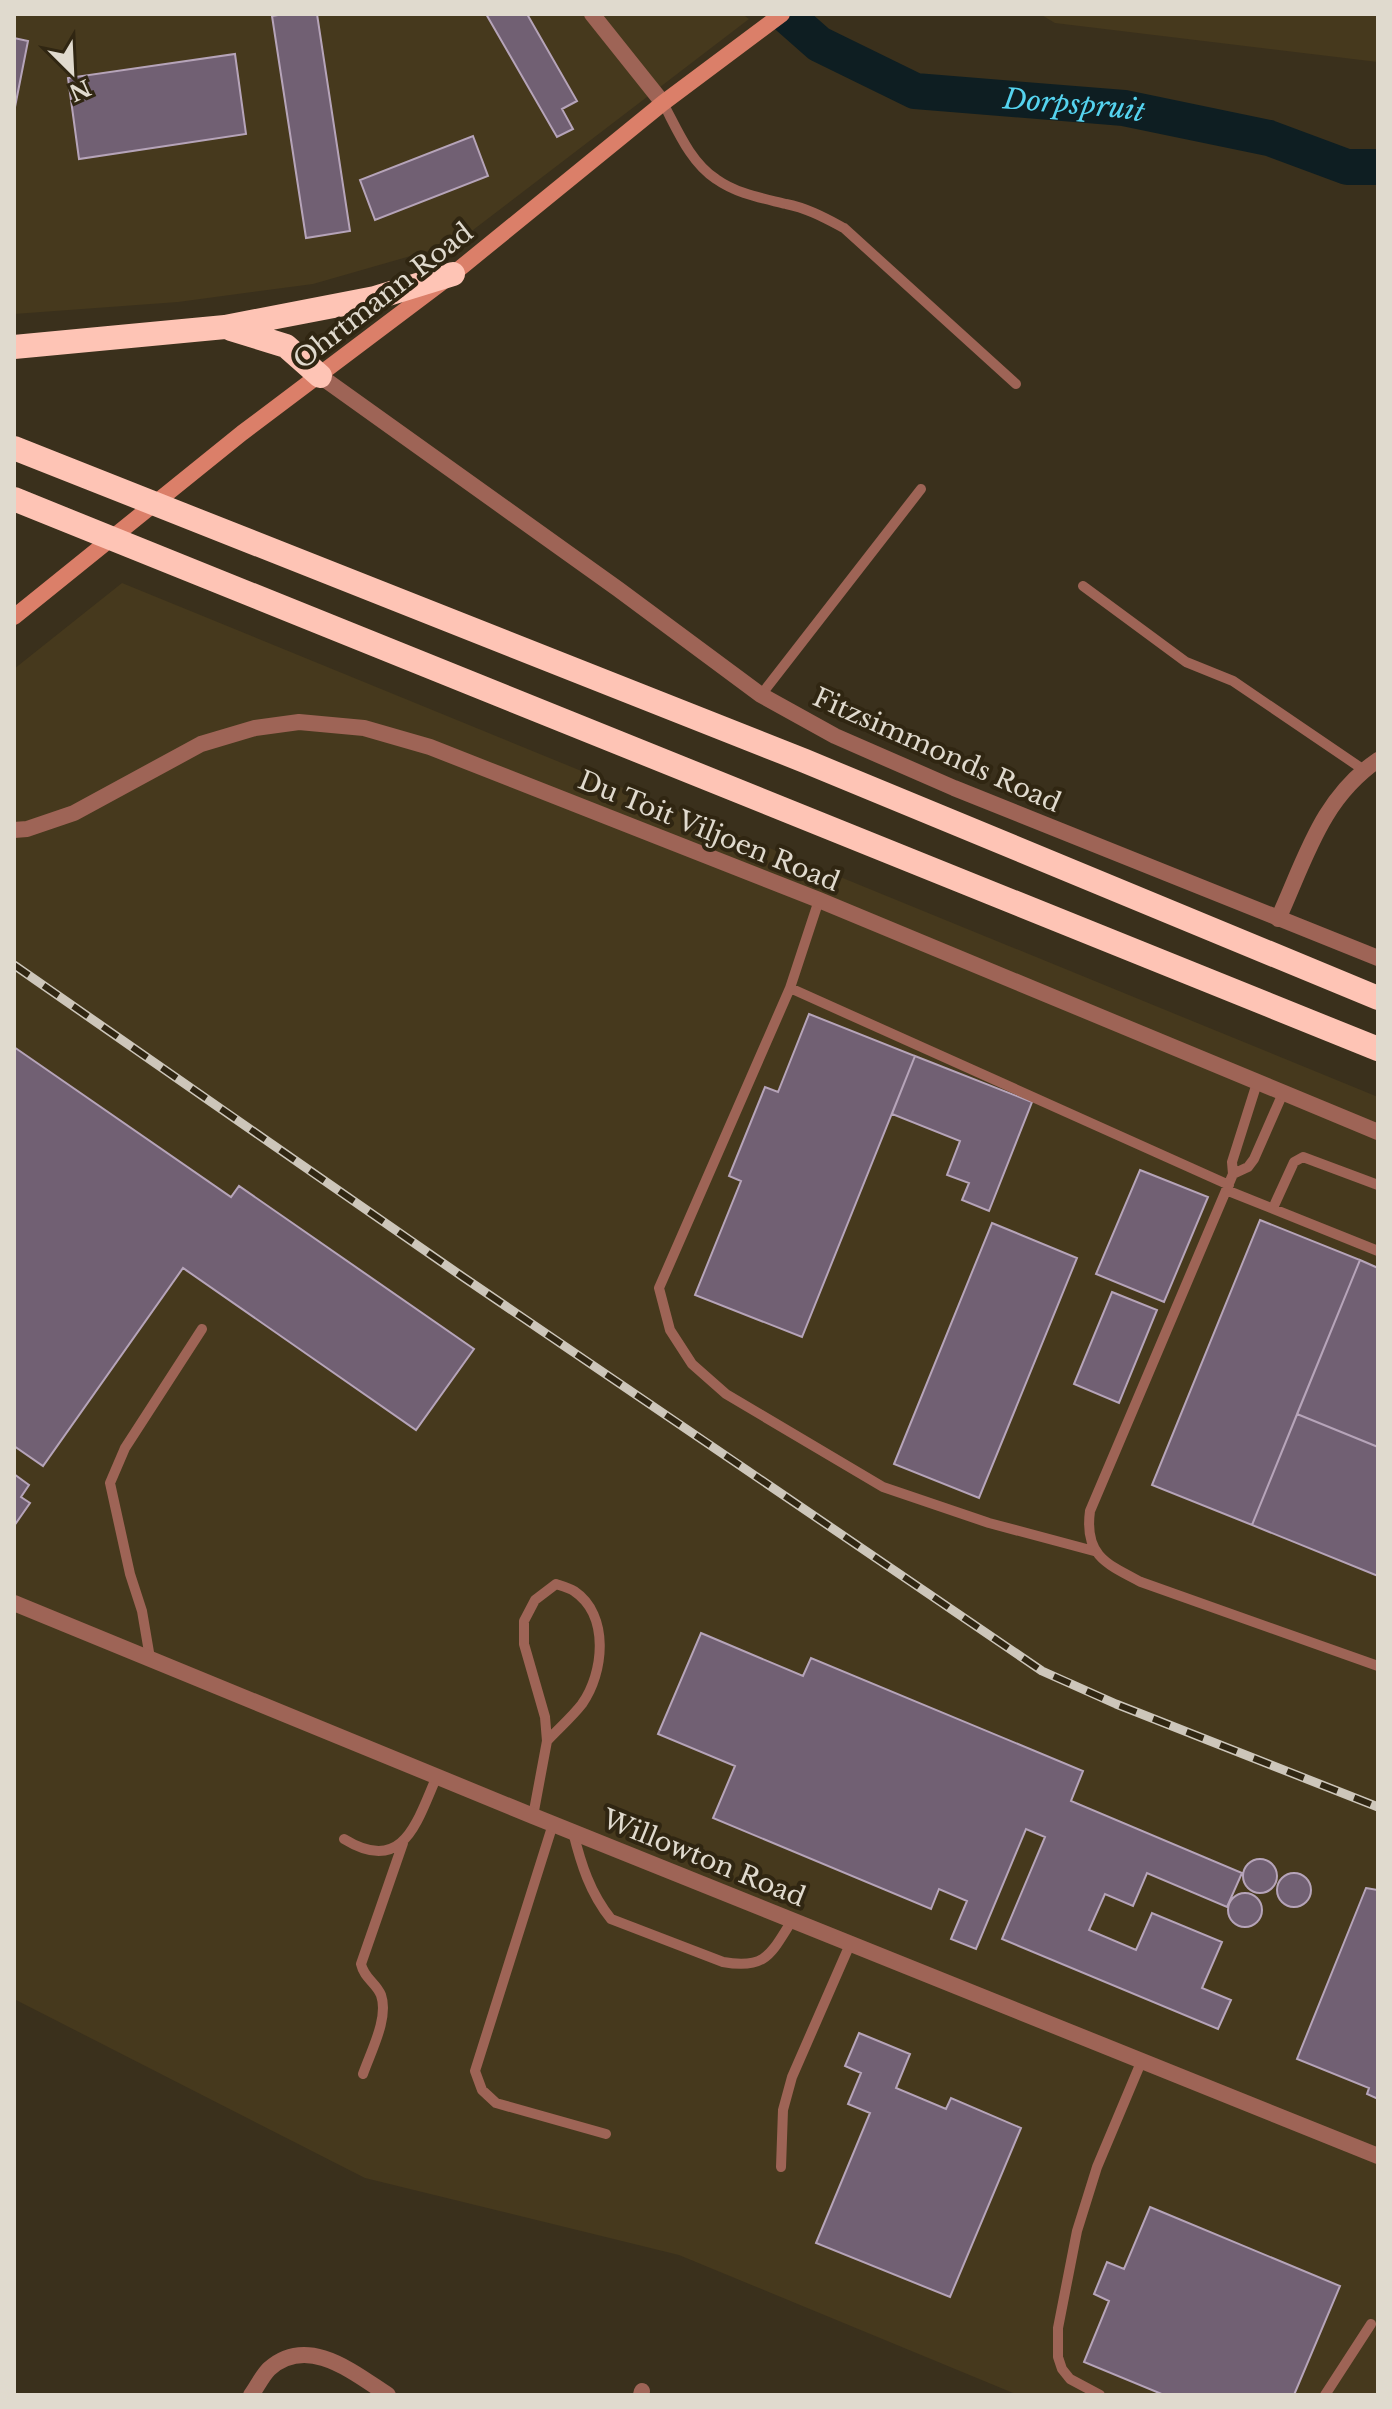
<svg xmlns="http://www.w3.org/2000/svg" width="1392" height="2409" viewBox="0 0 1392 2409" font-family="'Libre Baskerville',serif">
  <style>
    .built { fill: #46391d }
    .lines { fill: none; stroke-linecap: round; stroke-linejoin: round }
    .river { stroke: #0e1e22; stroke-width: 36 }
    .building { fill: #716073; stroke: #b6a4b9; stroke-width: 2 }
    .lane { stroke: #9e6456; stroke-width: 10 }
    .street { stroke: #9e6456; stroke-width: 16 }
    .secondary { stroke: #db7f69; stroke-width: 16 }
    .highway { stroke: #fec4b5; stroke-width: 24 }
    .rail-casing { stroke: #cdc6ba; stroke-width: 9 }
    .rail { stroke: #302612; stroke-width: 6; stroke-dasharray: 18; stroke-linecap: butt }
    .labels { text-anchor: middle; stroke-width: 8; stroke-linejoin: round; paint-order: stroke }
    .street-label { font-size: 26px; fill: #e0dace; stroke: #302612 }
    .water-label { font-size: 28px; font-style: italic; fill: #55d3ef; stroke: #302612 }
  </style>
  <rect width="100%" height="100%" fill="#3a301c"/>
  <!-- built -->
  <path class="built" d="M 14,14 L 742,14 L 749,19 L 456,243 L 313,284 L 178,302 L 14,314 Z
    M 1040,14 L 1378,14 L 1378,62 L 1055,23 Z
    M 122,583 L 1378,1097 L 1378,2395 L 1018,2395 L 679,2255 L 365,2178 L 14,1999 L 14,669 Z"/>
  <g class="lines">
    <!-- river -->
    <path class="river" id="s1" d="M 785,14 L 819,44 L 915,91 L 1124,108 L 1269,138 L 1347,167 L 1378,167"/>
  </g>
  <!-- building -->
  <path class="building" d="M 284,14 L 317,14 L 350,231 L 306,238 L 272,16 Z
    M 486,14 L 527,14 L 577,101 L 562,109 L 573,129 L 557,137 Z
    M 14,38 L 28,41 L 14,112 Z
    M 235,54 L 246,134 L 79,159 L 68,78 Z
    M 473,136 L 488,176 L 375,220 L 360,180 Z
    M 809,1014 L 915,1056 L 802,1337 L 695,1295 L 741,1181 L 729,1176 L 765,1087 L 778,1092 Z
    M 14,1047 L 231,1197 L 239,1186 L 474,1349 L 416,1430 L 183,1268 L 43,1466 L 14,1446 Z
    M 915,1056 L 1032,1102 L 989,1211 L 962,1200 L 969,1183 L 947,1175 L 960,1141 L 892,1114 Z
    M 1140,1170 L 1208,1197 L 1164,1302 L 1096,1274 Z
    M 1260,1220 L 1360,1260 L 1252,1525 L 1152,1485 Z
    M 992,1223 L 1077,1258 L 979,1498 L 894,1464 Z
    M 1360,1260 L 1378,1268 L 1378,1447 L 1297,1414 Z
    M 1112,1292 L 1157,1310 L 1119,1403 L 1074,1384 Z
    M 1297,1414 L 1378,1447 L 1378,1576 L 1252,1525 Z
    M 14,1474 L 29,1485 L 21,1497 L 30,1503 L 14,1526 Z
    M 701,1633 L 803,1676 L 811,1658 L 1083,1771 L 1071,1801 L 1242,1873 L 1227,1907 L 1147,1873 L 1133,1906 L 1105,1894 L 1089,1930 L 1136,1950 L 1152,1913 L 1222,1942 L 1202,1988 L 1231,2000 L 1218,2029 L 1002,1939 L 1045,1837 L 1026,1829 L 976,1949 L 951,1939 L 967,1901 L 939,1889 L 931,1909 L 713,1818 L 735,1766 L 658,1734 Z
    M1243 1876a17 17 0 1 1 34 0a17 17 0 1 1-34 0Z
    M1277 1890a17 17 0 1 1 34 0a17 17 0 1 1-34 0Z
    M 1366,1888 L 1378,1890 L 1378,2099 L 1367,2094 L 1369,2088 L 1297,2059 Z
    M1228 1910a17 17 0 1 1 34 0a17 17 0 1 1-34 0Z
    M 859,2033 L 910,2054 L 896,2088 L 946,2109 L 951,2098 L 1021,2128 L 950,2297 L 816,2243 L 870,2113 L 848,2104 L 861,2073 L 845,2066 Z
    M 1150,2207 L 1340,2286 L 1294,2395 L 1164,2395 L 1084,2362 L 1109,2301 L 1094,2294 L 1107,2262 L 1124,2269 Z"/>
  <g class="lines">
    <!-- lane -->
    <path class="lane" d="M 663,103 C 677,129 690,162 716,179 C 737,194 762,198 786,204 C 807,208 825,218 844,228 L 1016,384
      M 1083,586 L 1186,662 L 1233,681 L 1364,770
      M 761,695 L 921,489
      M 790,988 L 819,900
      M 1257,1083 L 1232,1162 L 1233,1174 L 1090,1511 C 1084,1555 1106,1564 1141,1582 L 1378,1666
      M 1233,1174 L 1248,1167 L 1254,1159 L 1283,1093
      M 1226,1190 L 1378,1251
      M 1273,1208 L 1294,1162 L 1303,1157 L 1378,1185
      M 1094,1551 L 989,1523 L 883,1487 L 726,1394 L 692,1364 L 670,1330 L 659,1288 L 790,988 L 1229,1185
      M 150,1658 L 142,1611 L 130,1574 L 110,1483 L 125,1448 L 202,1329
      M 533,1816 L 547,1741 L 545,1717 L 524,1644 L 524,1621 L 535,1600 L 556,1584 C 562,1586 569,1588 574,1591 C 610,1615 604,1673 582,1704 C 572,1717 558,1729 547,1741
      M 553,1824 L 475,2071 L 482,2090 L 496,2103 L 606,2134
      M 573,1832 C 581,1864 590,1893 611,1919 L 723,1962 C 767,1970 771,1953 793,1919
      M 344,1839 C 404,1876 417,1821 437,1776
      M 363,2074 C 371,2051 389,2018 381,1995 C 376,1983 364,1978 361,1964 L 403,1843
      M 781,2167 L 783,2110 L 792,2077 L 851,1942
      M 1100,2395 L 1070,2379 L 1062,2369 L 1058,2357 L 1058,2328 L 1077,2231 L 1097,2167 L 1142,2060
      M 1325,2395 L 1371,2324"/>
    <!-- street -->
    <path class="street" d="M 592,14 L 663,103
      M 320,376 L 618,589 L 761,695 L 835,736 L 954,788 L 1378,958
      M 14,830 L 27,829 L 74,813 L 201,744 L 255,728 L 299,722 L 364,728 L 430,747 L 819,900 L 1378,1132
      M 1278,919 C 1306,858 1321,799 1378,760
      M 14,1603 L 533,1816 L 1378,2156
      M 251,2395 C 257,2387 262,2376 269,2369 C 308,2334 354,2373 388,2395
      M 641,2395 L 642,2391"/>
    <!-- secondary -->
    <path class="secondary" d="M 14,617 L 242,433 L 453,274 L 663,103 L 782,14"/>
    <!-- highway -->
    <path class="highway" d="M 231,329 L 286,346 L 320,376
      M 14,347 L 225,327 L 375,298 L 453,274
      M 14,448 L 805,761 L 1378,998
      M 14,499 L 1378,1049"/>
    <defs>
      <path id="rail" d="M 14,965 L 463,1277 L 1042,1671 L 1116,1704 L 1378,1807"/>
    </defs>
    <!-- rail casing -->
    <use href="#rail" class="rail-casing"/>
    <!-- rail -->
    <use href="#rail" class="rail"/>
  </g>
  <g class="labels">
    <!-- street labels -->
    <g class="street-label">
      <text transform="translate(383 296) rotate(-38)" y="9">Ohrtmann Road</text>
      <text transform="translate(937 750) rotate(24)" y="9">Fitzsimmonds Road</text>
      <text transform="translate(709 831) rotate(22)" y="9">Du Toit Viljoen Road</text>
      <text transform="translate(704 1858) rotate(22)" y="9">Willowton Road</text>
    </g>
    <!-- water labels -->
    <g class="water-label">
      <text dy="10" stroke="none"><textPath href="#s1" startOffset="312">Dorpspruit</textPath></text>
    </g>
  </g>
  <!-- border -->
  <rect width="1392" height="2409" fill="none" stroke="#e0dace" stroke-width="32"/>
  <!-- north arrow -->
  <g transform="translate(72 72) rotate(156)" stroke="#302612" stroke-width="6" paint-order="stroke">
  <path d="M0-6L14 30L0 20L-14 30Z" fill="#e0dace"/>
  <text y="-12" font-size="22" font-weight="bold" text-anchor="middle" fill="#e0dace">N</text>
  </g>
</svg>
